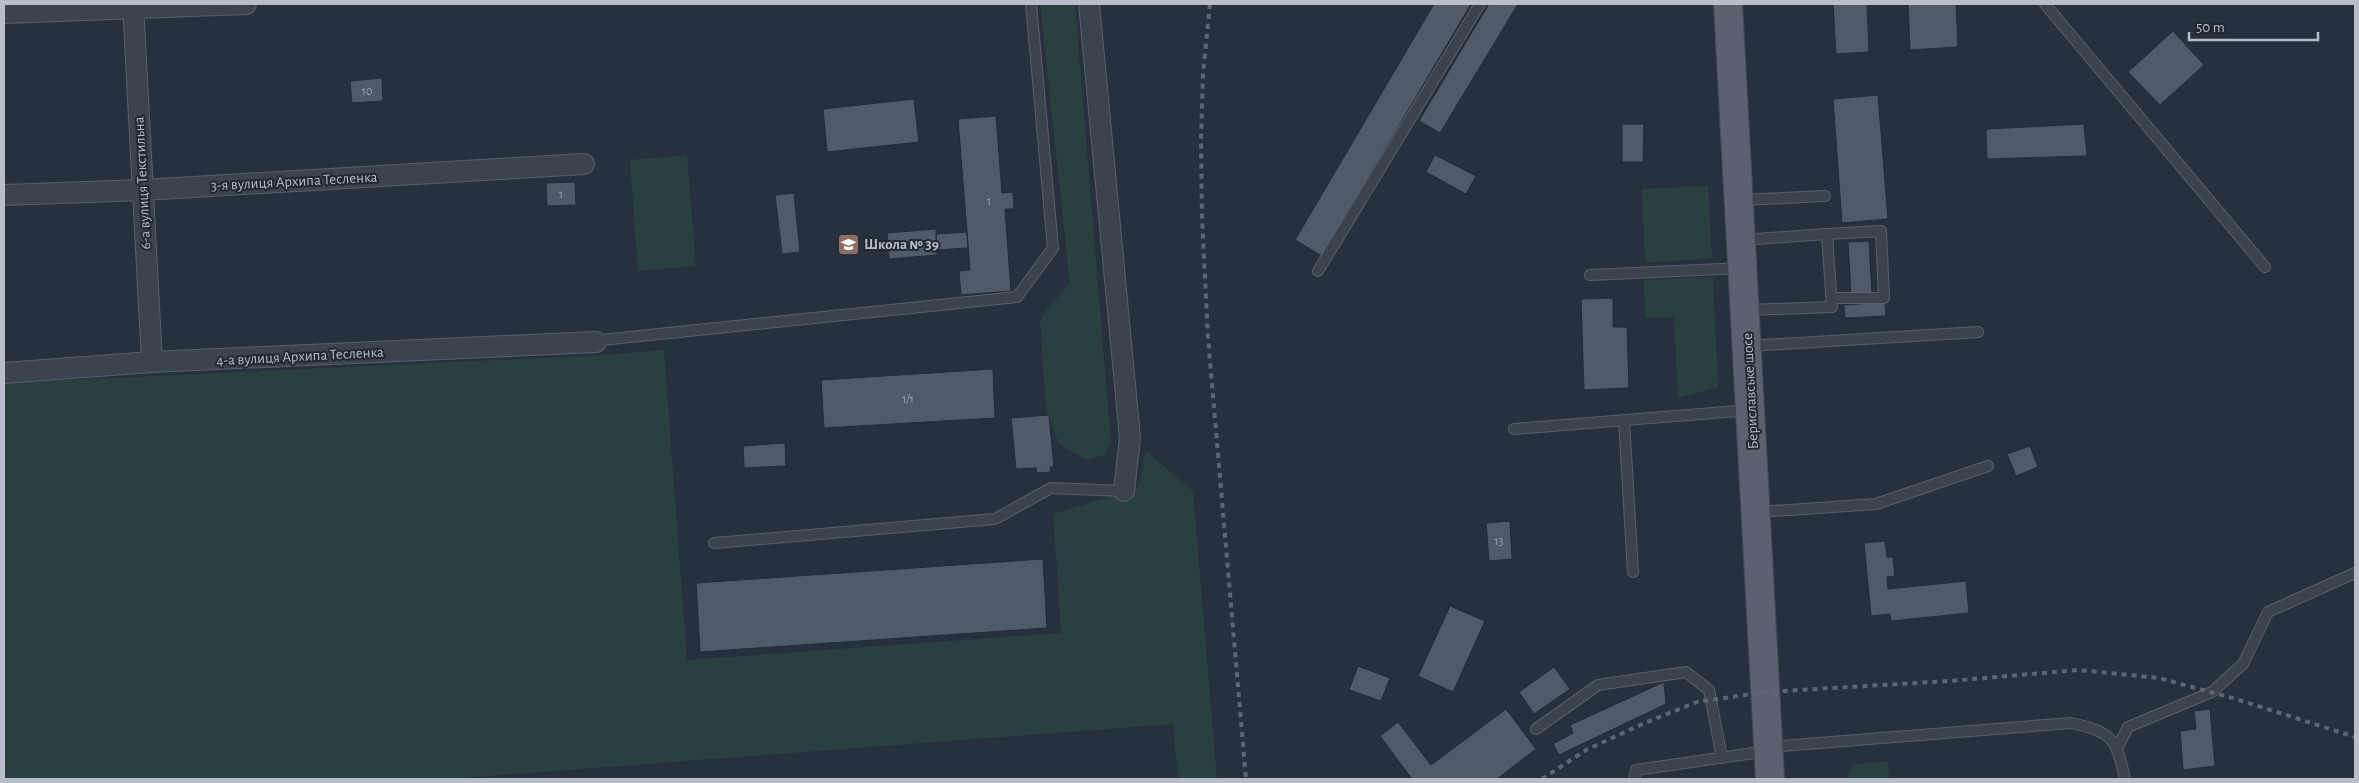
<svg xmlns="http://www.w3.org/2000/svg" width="2359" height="783" viewBox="0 0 2359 783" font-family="'Alegreya Sans',sans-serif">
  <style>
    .green { fill: #2a3f40 }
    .building { fill: #505a68; stroke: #212a35 }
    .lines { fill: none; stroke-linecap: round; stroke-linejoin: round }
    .service-casing { stroke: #58616c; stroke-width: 12 }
    .minor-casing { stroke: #58616c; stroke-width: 22 }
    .primary-casing { stroke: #444c57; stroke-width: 30 }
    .service { stroke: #3a434e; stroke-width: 10 }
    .minor { stroke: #3a434e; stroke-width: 20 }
    .primary { stroke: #59626e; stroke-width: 28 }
    .rail { stroke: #5d6774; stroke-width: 4; stroke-dasharray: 5 5; stroke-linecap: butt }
    .labels { text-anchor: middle; stroke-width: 4; stroke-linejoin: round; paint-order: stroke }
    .number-label { font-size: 12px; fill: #9da5b1 }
    .street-label { font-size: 15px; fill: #b7bec9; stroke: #1f2833 }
    .poi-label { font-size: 15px; font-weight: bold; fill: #b7bec9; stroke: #1f2833; text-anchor: start }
  </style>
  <rect width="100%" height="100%" fill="#27313e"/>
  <!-- green -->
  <path class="green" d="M 1040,4 L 1075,4 L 1111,443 L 1105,455 L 1087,460 L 1059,444 L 1046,409 L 1040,321 L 1049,306 L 1070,284 Z
    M 687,155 L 696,266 L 638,271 L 630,160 Z
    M 1708,186 L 1712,258 L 1645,263 L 1642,189 Z
    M 1713,277 L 1718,387 L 1678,398 L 1674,317 L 1645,318 L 1644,280 Z
    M 664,350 L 687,660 L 1061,633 L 1053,514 L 1138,488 L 1146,451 L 1193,491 L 1217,779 L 1178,779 L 1173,724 L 449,779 L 4,779 L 4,383 L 602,355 Z
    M 1888,761 L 1889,779 L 1847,779 L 1852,765 Z"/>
  <!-- building -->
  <path class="building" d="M 1434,4 L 1471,4 L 1322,256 L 1295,240 Z
    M 1489,4 L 1518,4 L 1440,133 L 1419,121 Z
    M 1833,4 L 1867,4 L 1869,52 L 1836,54 Z
    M 1908,4 L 1956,4 L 1958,47 L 1910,50 Z
    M 2173,31 L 2204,65 L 2160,105 L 2128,72 Z
    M 382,78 L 383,101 L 352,103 L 350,81 Z
    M 1878,95 L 1888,219 L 1842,223 L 1833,99 Z
    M 914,99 L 919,142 L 827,152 L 823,109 Z
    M 996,116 L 1002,193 L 1013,192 L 1014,209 L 1005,209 L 1011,291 L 961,295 L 959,271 L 970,270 L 958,119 Z
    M 1622,124 L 1644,124 L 1643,162 L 1622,162 Z
    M 2084,124 L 2087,156 L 1987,159 L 1986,129 Z
    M 1435,155 L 1476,176 L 1466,194 L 1426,172 Z
    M 575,182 L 576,205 L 547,206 L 546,183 Z
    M 794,193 L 800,252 L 782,254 L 775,195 Z
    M 936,229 L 937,255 L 889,259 L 887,233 Z
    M 967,232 L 968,248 L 937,250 L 936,234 Z
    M 1869,241 L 1872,294 L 1851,295 L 1848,242 Z
    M 1613,298 L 1613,327 L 1627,327 L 1629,388 L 1584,390 L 1581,299 Z
    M 1885,302 L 1886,316 L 1845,318 L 1844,305 Z
    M 993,369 L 995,418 L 824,428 L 821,380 Z
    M 1049,415 L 1054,467 L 1050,467 L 1051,472 L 1037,473 L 1036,468 L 1016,469 L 1011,418 Z
    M 785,443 L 786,466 L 744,468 L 743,446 Z
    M 2030,446 L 2038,467 L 2016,476 L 2007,454 Z
    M 1510,521 L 1512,559 L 1489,561 L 1486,523 Z
    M 1885,541 L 1887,557 L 1893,557 L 1895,576 L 1887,577 L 1888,589 L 1966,581 L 1969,613 L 1891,621 L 1890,614 L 1871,616 L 1864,543 Z
    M 1043,559 L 1047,628 L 700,652 L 696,583 Z
    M 1450,606 L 1485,621 L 1453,692 L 1418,676 Z
    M 1358,666 L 1390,678 L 1381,701 L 1349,690 Z
    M 1554,667 L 1570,689 L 1534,714 L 1519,692 Z
    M 1664,682 L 1666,704 L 1559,755 L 1553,744 L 1573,733 L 1570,725 Z
    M 1506,709 L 1536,749 L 1497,779 L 1412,779 L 1380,736 L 1398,722 L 1431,765 Z
    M 2210,709 L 2215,766 L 2183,770 L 2180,731 L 2196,729 L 2194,711 Z"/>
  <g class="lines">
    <defs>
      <path id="service" d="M 2045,4 L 2265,267
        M 1741,200 L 1825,196
        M 1827,234 L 1881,231 L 1884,298 L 1832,298
        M 1743,240 L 1827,234 L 1832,307 L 1747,310
        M 1318,271 L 1480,4
        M 1590,275 L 1742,268
        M 596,342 L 601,340 L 1017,297 L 1053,248 L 1031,4
        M 1748,346 L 1978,332
        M 1624,420 L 1633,572
        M 1514,429 L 1750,410
        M 1758,512 L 1876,504 L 1988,466
        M 714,543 L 995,519 L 1051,488 L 1124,491
        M 1536,729 L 1598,685 L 1686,672 L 1709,690 L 1722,758
        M 1769,747 L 2071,723 C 2112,732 2116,738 2125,779
        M 2117,749 L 2128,727 L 2212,692 L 2243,664 L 2268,612 L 2355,573
        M 1634,779 L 1636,770 L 1768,751"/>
      <path id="minor" d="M 133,4 L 152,362
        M 1089,4 L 1130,438 L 1124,491
        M 4,13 L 246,4
        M 4,195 L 143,190 L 584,164
        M 4,373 L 152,362 L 596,342"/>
      <path id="primary" d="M 1728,4 L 1770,779"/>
    </defs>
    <!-- service casing -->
    <use href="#service" class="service-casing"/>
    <!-- minor casing -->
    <use href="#minor" class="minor-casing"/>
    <!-- primary casing -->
    <use href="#primary" class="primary-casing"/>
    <!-- service -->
    <use href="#service" class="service"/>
    <!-- minor -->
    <use href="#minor" class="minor"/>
    <!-- primary -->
    <use href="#primary" class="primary"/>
    <!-- rail -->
    <path class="rail" d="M 1210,4 L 1203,73 L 1201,142 L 1202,218 L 1208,338 L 1246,779
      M 1542,779 L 1586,750 L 1647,722 L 1697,702 L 1766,692 L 1949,681 L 2078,670 L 2159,678 L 2236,699 L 2355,737"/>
  </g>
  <!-- icons -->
  <defs>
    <symbol id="school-square" viewBox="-11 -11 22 22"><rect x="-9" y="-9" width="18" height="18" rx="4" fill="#8d6e63" stroke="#1f2833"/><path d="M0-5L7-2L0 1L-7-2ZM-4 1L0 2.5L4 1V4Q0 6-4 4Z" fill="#fff"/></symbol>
  </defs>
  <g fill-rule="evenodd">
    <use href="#school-square" x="836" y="232" width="25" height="25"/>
  </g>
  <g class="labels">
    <!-- number labels -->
    <g class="number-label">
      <text x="367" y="95">10</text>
      <text x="561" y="198">1</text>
      <text x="989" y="205">1</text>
      <text x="908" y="403">1/1</text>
      <text x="1499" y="545">13</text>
    </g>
    <!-- street labels -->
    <g class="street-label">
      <text transform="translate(294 181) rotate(-3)" y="5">3-я вулиця Архипа Тесленка</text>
      <text transform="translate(142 183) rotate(-93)" y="5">6-а вулиця Текстильна</text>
      <text transform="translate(300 356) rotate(-3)" y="5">4-а вулиця Архипа Тесленка</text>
      <text transform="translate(1750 391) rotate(-93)" y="5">Бериславське шосе</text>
    </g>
    <!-- poi labels -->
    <g class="poi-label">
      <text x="864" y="249">Школа № 39</text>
    </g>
  </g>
  <!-- border -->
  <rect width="2359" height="783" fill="none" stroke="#b7bec9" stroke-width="10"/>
  <!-- scale -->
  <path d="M2189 32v8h129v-8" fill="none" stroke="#b7bec9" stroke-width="2.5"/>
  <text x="2196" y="32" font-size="15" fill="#b7bec9" stroke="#1f2833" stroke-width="4" paint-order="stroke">50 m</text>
</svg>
